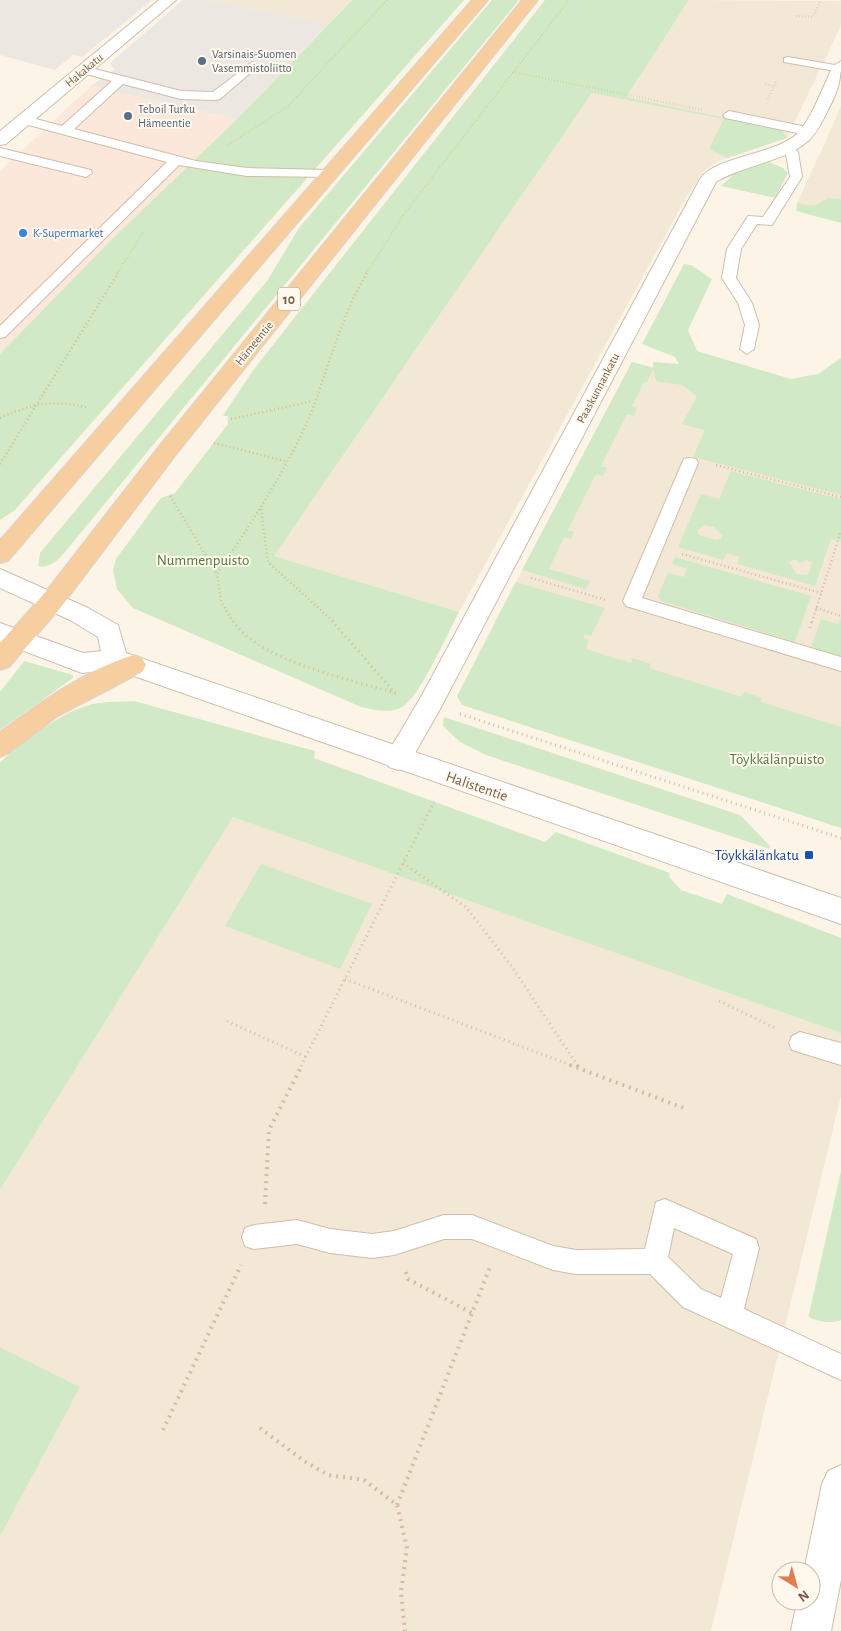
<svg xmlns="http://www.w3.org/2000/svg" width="841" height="1631" viewBox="0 0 841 1631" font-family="'Alegreya Sans',sans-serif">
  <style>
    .residential { fill: #f3e8d5 }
    .commercial { fill: #fce7db }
    .industrial { fill: #ece7e0 }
    .green { fill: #d1e9c5; fill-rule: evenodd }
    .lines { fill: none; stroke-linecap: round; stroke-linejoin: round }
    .service-casing { stroke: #cdbead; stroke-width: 2 }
    .minor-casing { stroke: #cdbead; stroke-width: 2 }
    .tertiary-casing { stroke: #cdbead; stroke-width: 2 }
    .trunk-casing { stroke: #dbd5d0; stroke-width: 2 }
    .path-far3 { stroke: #d6baa2; stroke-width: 2; stroke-dasharray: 0.5 2.5; stroke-linecap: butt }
    .path-far2 { stroke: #d6baa2; stroke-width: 2.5; stroke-dasharray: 1 3; stroke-linecap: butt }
    .path-far1 { stroke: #d6baa2; stroke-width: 3; stroke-dasharray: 1 4; stroke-linecap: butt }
    .path { stroke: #d6baa2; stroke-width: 4; stroke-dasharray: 2 5; stroke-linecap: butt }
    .service { fill: #fff; fill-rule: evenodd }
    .minor { fill: #fff; fill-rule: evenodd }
    .tertiary { fill: #fff; fill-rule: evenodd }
    .trunk { fill: #f6cea0; fill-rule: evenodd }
    .service-dot { fill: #5c6f8a; stroke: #fff9ed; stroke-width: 2 }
    .shop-dot { fill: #3f7fe0; stroke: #fff9ed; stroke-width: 2 }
    .transit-dot { fill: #1a4fb4; stroke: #fff9ed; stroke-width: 2 }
    .labels { text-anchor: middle; stroke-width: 4; stroke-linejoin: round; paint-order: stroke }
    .far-service-label { font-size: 12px; fill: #4e5e75; stroke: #fff9ed; text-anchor: start }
    .far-street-label { font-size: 12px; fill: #755e4c; stroke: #fff9ed }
    .far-shop-label { font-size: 12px; fill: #366cbe; stroke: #fff9ed; text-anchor: start }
    .shield { fill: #fff9ed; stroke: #9e8c7c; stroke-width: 1 }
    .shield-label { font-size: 14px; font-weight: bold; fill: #755e4c }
    .park-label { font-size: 15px; fill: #4f7a43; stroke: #fff9ed }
    .street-label { font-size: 15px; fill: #755e4c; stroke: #fff9ed }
    .transit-label { font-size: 15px; fill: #164399; stroke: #fff9ed; text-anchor: end }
  </style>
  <rect width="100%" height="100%" fill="#fcf5e7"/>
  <!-- residential -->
  <path class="residential" d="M 208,0 L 352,0 L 328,24 Z
    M 689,0 L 841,1 L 841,26 L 787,138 L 718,161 L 704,171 L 687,196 L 459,612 L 274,556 L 592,93 L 624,99 Z
    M 841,106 L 841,212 L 797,203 L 827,138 Z
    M 632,362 L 841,415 L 841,729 L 493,625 Z
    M 233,817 L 841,1033 L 841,1096 L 711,1631 L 0,1631 L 0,1190 Z"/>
  <!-- commercial -->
  <path class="commercial" d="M 91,86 L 237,119 L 109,242 L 0,354 L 0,171 Z"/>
  <!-- industrial -->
  <path class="industrial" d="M 0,0 L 152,0 L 82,57 L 73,55 L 55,70 L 0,55 Z
    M 183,0 L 208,0 L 328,24 L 237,119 L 91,86 L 114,70 L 110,63 Z"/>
  <!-- green -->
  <path class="green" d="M 352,0 L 464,0 L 14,511 L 0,520 L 0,354 L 109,242 L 237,119 Z
    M 492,0 L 519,0 L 65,552 C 58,560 49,569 38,566 L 40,553 L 267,281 L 299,228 Z
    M 545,0 L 689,0 L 626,97 L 773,128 L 782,131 L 787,138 L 727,158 L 709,149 L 724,119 L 592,93 L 274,556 L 459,612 C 448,633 422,691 406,704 C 394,715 374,710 361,707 L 133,608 L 117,589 L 113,570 L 116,559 L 161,498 L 175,493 L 228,424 L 228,416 L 223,416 L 226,411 L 254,369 Z
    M 769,162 L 783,168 L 788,173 L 775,198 L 721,186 L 734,174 Z
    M 828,198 L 841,199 L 841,223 L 796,211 L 797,203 L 814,206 Z
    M 684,264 L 691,265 L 712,279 L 688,330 L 697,351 L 791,379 L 818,374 L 841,358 L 841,495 L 693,457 L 705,430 L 682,424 L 697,396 L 682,385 L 656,381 L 653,369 L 647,382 L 644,382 L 632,406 L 637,408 L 634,416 L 627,414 L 601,466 L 607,468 L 603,476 L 596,474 L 568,530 L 574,532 L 571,539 L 564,537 L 549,569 L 590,581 L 586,589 L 522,570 L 632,362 L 653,368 L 653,362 L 679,364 L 675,357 L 642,344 Z
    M 731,471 L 841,499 L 841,541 L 831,539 L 815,586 L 737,564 L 740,557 L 727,553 L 723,560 L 678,547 L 701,494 L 719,499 ZM 705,525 L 714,527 L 722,535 L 721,539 L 716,540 L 699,535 L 697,530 ZM 795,559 L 800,563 L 806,560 L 812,562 L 808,575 L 796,574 L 789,562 Z
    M 675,557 L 811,596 L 795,642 L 661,601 L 658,596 L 668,573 L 684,577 L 687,569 L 672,564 Z
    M 516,582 L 605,608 L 591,636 L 585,634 L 583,638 L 589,640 L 586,649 L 631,663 L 633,658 L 651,664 L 649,668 L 742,697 L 744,692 L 762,698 L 761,702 L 841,727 L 841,828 L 462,705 L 457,696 Z
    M 841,618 L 841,656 L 811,647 L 821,619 L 838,624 Z
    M 24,661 L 73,675 L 73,678 L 0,730 L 0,692 Z
    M 134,701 L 315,751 L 314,758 L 545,842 L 556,832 L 670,873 L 669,877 L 681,890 L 722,904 L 727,894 L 841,938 L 841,1033 L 233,817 L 0,1190 L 0,762 C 25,741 66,707 99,703 C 111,701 123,702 134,701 Z
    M 444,717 L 740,815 L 770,846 L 770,849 L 486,755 L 460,742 L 443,726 Z
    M 261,864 L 372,904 L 340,969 L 225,926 Z
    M 841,1171 L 841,1320 C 831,1324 819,1322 809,1317 L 809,1314 Z
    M 0,1347 L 80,1387 L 0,1536 Z"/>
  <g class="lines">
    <defs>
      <path id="service" d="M 788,57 L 841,66 L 841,72 L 784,62 L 784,58 Z
        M 252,62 L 256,64 L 256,68 L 220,99 L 216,100 L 181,99 L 123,84 L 74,129 L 196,161 L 247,168 L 329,170 L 335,174 L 334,177 L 247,176 L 179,165 L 5,337 L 0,338 L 0,326 L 167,162 L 21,123 L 19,120 L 21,117 L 25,116 L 62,126 L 112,81 L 79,72 L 79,68 L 83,66 L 181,91 L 213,92 Z
        M 729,111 L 807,127 L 813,131 L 807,135 L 725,118 L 723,115 Z
        M 785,143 L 798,152 L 802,177 L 772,225 L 757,224 L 741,249 L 736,278 L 752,303 L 759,325 L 754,349 L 747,354 L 740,349 L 745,325 L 738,303 L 722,278 L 727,249 L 748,216 L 763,217 L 790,177 L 786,154 L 779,147 Z
        M 0,148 L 91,170 L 92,173 L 86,177 L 0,156 Z
        M 690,458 L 696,459 L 698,463 L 642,598 L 841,657 L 841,671 L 626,606 L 623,601 L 682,463 L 684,459 Z
        M 800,1032 L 841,1043 L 841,1065 L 792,1050 L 789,1043 L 792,1036 Z
        M 665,1199 L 756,1239 L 759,1248 L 744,1309 L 841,1354 L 841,1380 L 683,1307 L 650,1274 L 576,1274 L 553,1270 L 472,1239 L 444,1239 L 394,1255 L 372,1258 L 330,1253 L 297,1244 L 254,1249 L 245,1246 L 242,1237 L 245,1228 L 254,1225 L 297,1220 L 330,1229 L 372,1234 L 394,1231 L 444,1215 L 472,1215 L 553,1246 L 576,1250 L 645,1249 L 656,1202 ZM 674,1228 L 733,1254 L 721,1298 L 701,1289 L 668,1257 Z"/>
      <path id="minor" d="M 159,0 L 176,0 L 6,144 L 0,145 L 0,131 Z
        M 841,61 C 841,83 837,93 827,112 C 822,122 816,134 808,141 C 784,162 744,165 716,182 L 439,711 L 407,767 L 398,770 L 389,767 L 385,759 L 389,751 L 421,697 L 700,179 C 716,156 774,155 797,134 C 811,120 824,85 833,66 Z
        M 841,1465 L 841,1580 L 831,1631 L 791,1631 L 797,1601 L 811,1601 L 811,1571 L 804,1571 L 822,1484 L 828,1471 Z"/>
      <path id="tertiary" d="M 0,569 L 88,608 L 118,625 L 126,653 L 841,898 L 841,924 L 114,669 L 82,673 L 0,642 L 0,623 L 83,653 L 101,651 L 98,637 L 70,620 L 0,588 Z"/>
      <path id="trunk" d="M 472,0 L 488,0 L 8,561 L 0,563 L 0,540 Z
        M 522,0 L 538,0 L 175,456 L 61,607 L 9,667 L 0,670 L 0,643 L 43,595 L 159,446 Z
        M 133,655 L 142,658 L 146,665 L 142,672 L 58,716 L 9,753 L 0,757 L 0,732 C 40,702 84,671 133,655 Z"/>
    </defs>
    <!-- service casing -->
    <use href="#service" class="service-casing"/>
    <!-- minor casing -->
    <use href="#minor" class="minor-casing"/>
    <!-- tertiary casing -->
    <use href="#tertiary" class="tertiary-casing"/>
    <!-- trunk casing -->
    <use href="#trunk" class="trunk-casing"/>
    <!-- path-far3 -->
    <path class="path-far3" d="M 796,16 L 813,17 L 820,1
      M 513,72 L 703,110
      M 765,84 L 774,86
      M 768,99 L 777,80
      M 228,145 L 287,107 L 387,0
      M 117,274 L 143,232
      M 366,274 L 404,214 L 569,0"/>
    <!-- path-far2 -->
    <path class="path-far2" d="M 0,418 C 35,403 51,399 89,408
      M 231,419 L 313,401
      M 214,443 L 285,461
      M 0,464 L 118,273
      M 716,465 L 841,497
      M 170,496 L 217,574
      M 261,509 L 268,562 L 334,622
      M 682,554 L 821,593
      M 531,578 L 606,600
      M 816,608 L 841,616
      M 233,622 L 221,601 L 217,574 C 248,528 279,481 303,431 C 327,379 337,322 367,273
      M 812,622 L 841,531"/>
    <!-- path-far1 -->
    <path class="path-far1" d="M 233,621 C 260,662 353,680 399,694
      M 332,621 L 395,693
      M 810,628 L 812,621
      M 460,714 L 841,838
      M 403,863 L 466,907 L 512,967 L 578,1066
      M 345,979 L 573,1066
      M 719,1001 L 775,1028
      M 227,1021 L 306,1057
      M 301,1066 L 434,802"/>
    <!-- path -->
    <path class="path" d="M 570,1065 L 684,1108
      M 577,1065 L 579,1067
      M 265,1204 L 269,1130 L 302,1065
      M 406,1272 L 408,1279 L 472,1313
      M 260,1428 L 304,1461 L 328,1475 L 364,1480 L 397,1505 L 407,1548 L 401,1592 L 405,1631
      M 163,1430 L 241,1265
      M 397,1505 L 490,1267"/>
    <!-- service -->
    <use href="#service" class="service"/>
    <!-- minor -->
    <use href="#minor" class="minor"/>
    <!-- tertiary -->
    <use href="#tertiary" class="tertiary"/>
    <!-- trunk -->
    <use href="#trunk" class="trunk"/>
  </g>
  <!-- markers -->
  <g class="service-dot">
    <circle cx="202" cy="61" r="5"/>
    <circle cx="128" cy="116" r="5"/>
  </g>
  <circle class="shop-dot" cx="23" cy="233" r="5"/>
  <rect class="transit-dot" x="804" y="850" width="10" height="10" rx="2.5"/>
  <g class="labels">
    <!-- far-service labels -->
    <g class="far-service-label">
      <text x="212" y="58">Varsinais-Suomen<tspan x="212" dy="14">Vasemmistoliitto</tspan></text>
      <text x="138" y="113">Teboil Turku<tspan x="138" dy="14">Hämeentie</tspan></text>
    </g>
    <!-- far-street labels -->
    <g class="far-street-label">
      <text transform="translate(84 70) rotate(-40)" y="4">Hakakatu</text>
      <text transform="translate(254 343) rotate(-51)" y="4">Hämeentie</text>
      <text transform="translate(598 388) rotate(-62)" y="4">Paaskunnankatu</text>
    </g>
    <!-- far-shop labels -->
    <g class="far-shop-label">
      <text x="33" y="237">K-Supermarket</text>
    </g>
    <!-- shield labels -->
    <rect class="shield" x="278" y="287.5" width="22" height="23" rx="4"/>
    <g class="shield-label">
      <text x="289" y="304">10</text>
    </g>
    <!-- park labels -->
    <g class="park-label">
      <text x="203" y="565">Nummenpuisto</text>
      <text x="777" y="764">Töykkälänpuisto</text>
    </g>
    <!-- street labels -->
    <g class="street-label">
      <text transform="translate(477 786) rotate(19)" y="5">Halistentie</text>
    </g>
    <!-- transit labels -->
    <g class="transit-label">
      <text x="799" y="860">Töykkälänkatu</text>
    </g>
  </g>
  <!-- north arrow -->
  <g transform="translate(796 1586) rotate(143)"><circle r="24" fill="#fff9ed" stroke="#c8bbad"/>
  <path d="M0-4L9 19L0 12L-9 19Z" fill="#e27d4f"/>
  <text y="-8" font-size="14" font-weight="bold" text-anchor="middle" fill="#755e4c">N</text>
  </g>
</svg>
